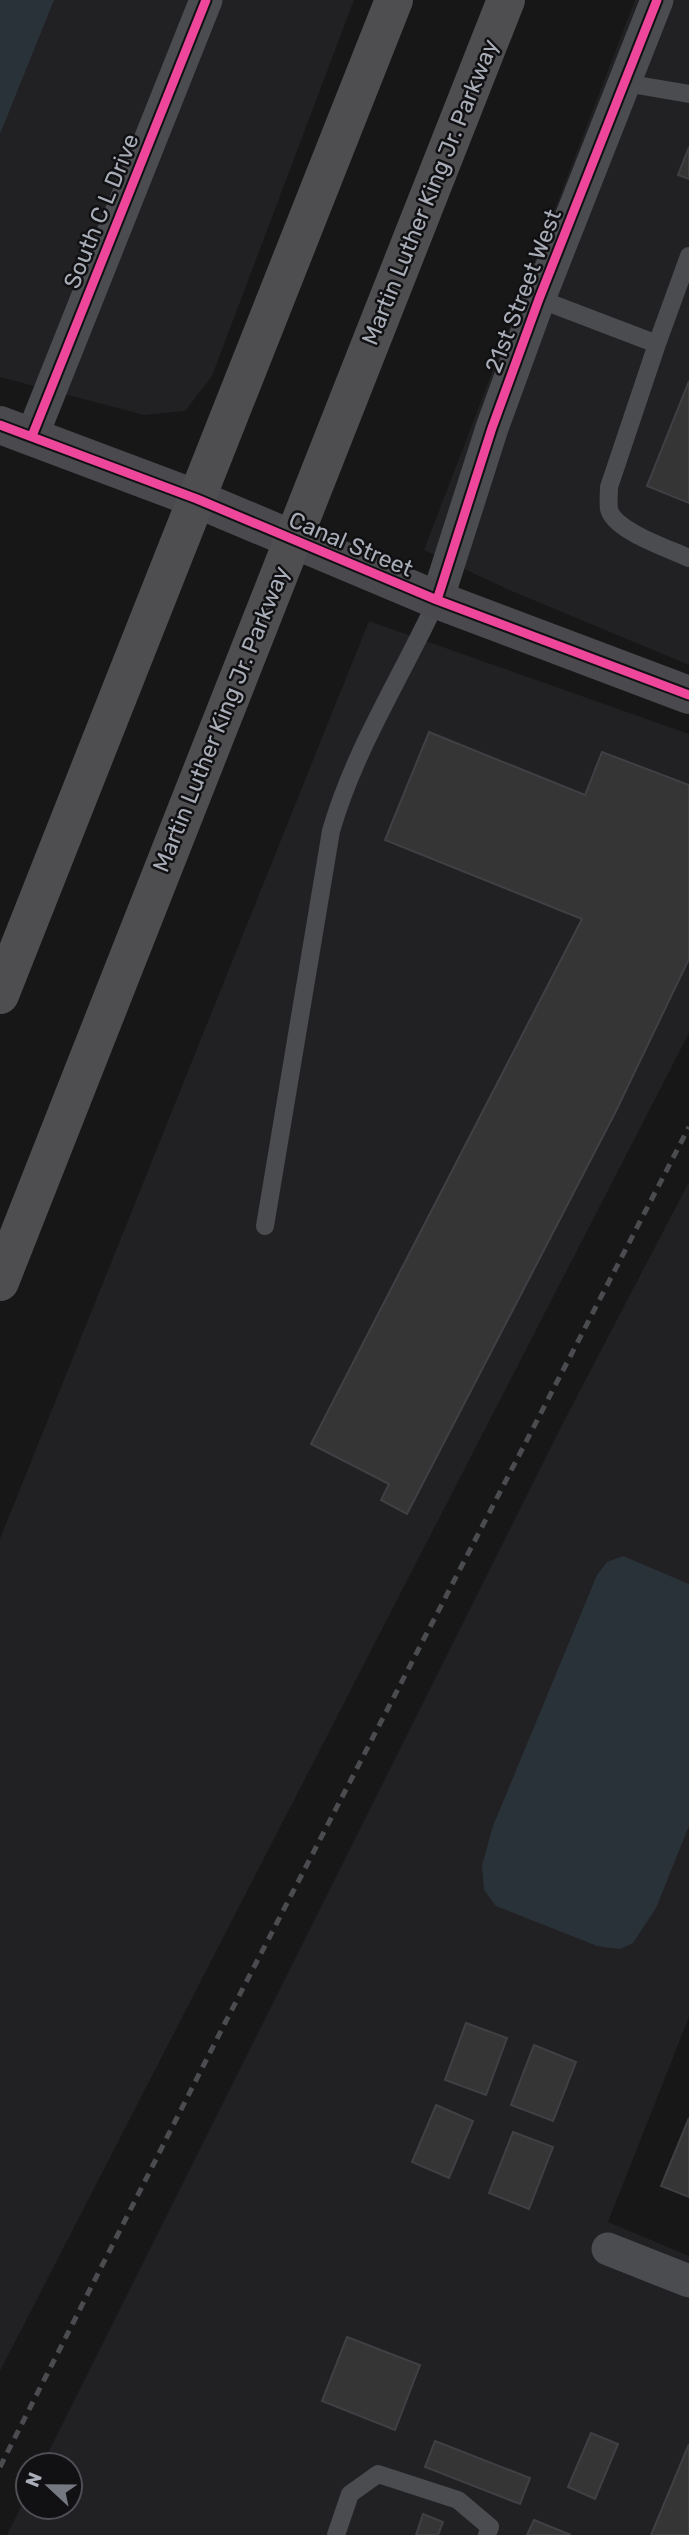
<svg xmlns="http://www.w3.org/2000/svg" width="689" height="2535" viewBox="0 0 689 2535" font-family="Rubik,sans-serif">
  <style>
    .built { fill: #212123 }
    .water { fill: #2a3239 }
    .building { fill: #353536; stroke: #3f4043; stroke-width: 2 }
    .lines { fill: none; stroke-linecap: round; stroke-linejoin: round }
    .lane { stroke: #4b4c50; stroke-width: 18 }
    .street { stroke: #4b4c50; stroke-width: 33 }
    .secondary { stroke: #4a4a4e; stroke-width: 38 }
    .highway { stroke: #4e4e51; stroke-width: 38 }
    .rail { stroke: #4b4c4f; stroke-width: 5; stroke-dasharray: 9 7; stroke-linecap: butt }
    .cycleway-casing { stroke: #111113; stroke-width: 13 }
    .cycleway { stroke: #ed469a; stroke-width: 9 }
    .labels { text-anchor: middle; stroke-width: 5; stroke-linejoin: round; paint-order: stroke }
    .street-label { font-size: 23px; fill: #a8adb8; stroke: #111113 }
  </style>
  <rect width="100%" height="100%" fill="#171717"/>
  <!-- built -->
  <path class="built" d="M 0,0 L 354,0 L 212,376 L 185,411 L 144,415 L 0,377 Z
    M 635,0 L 689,0 L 689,665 L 507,589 L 424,550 Z
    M 369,621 L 689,734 L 689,1033 L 0,2371 L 0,1539 Z
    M 689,1182 L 689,2017 L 608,2222 L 689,2256 L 689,2535 L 7,2535 L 28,2493 L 28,2507 L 70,2507 L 70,2465 L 42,2465 L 562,1425 Z"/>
  <!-- water -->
  <path class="water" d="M 0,0 L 54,0 L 0,134 Z
    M 623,1556 L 689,1584 L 689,1826 L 656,1908 L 633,1943 L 620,1949 L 597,1946 L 496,1906 L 484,1890 L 482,1865 L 493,1826 L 597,1575 L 607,1562 Z"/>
  <!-- building -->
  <path class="building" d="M 689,147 L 689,179 L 678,175 Z
    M 689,381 L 689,503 L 647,486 Z
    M 429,732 L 585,795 L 602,752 L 689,785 L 689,959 L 615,1113 L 407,1514 L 381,1500 L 389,1484 L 311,1444 L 582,919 L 385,840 Z
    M 466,2023 L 507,2038 L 486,2095 L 445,2080 Z
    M 534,2045 L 576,2062 L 553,2121 L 511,2105 Z
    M 436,2105 L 473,2121 L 449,2178 L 412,2162 Z
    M 689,2118 L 689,2197 L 661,2186 Z
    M 513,2132 L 553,2147 L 529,2209 L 489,2193 Z
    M 347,2337 L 420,2365 L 395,2430 L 322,2401 Z
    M 591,2433 L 618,2444 L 595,2499 L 568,2487 Z
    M 435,2441 L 530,2478 L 520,2504 L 425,2467 Z
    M 689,2444 L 689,2535 L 651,2535 Z
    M 423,2514 L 443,2522 L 438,2535 L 416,2535 Z
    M 534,2520 L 571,2535 L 527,2535 Z"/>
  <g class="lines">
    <!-- lane -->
    <path class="lane" d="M 625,83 L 689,94
      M 539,299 L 657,344 L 609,487 C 609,494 608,502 609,509 C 614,531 670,549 689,558
      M 657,344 L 689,256
      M 265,1226 L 331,831 C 355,748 401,678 437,600
      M 336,2535 L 350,2494 L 378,2474 L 458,2500 L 490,2527 L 487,2535"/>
    <!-- street -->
    <path class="street" d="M 32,436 L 206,0
      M 437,600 L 492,428 L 539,299 L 657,0
      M 608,2249 L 689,2281"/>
    <!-- secondary -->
    <path class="secondary" d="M 0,425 L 197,499 L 437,600 L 689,695"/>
    <!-- highway -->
    <path class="highway" d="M 0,995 L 394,0
      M 0,1282 L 506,0"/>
    <!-- rail -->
    <path class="rail" d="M 0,2467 L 225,2023 L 689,1127"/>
    <defs>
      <path id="cycleway" d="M 0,425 L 197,499 L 437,600 L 689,695
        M 32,436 L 206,0
        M 437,600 L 492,428 L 539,299 L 657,0"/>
    </defs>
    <!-- cycleway casing -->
    <use href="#cycleway" class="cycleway-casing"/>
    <!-- cycleway -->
    <use href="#cycleway" class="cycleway"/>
  </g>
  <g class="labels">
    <!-- street labels -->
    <g class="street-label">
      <text transform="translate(430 192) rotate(-68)" y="8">Martin Luther King Jr. Parkway</text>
      <text transform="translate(101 211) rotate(-68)" y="8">South C L Drive</text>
      <text transform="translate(523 291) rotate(-69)" y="8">21st Street West</text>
      <text transform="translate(351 544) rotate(23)" y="8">Canal Street</text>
      <text transform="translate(221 719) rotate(-68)" y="8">Martin Luther King Jr. Parkway</text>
    </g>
  </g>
  <!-- north arrow -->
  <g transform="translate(49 2486) rotate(292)"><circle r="33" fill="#111113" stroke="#4d4f55" stroke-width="2"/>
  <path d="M0-5L12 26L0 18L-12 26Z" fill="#757880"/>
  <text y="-10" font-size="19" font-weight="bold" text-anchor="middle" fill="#a8adb8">N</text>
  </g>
</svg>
